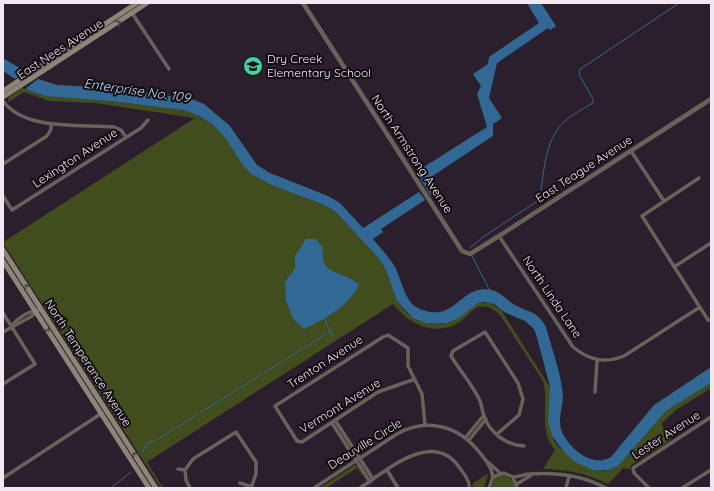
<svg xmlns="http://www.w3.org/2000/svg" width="714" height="491" viewBox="0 0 714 491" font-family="Quicksand,sans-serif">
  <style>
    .green { fill: #424d1d }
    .water { fill: #316994 }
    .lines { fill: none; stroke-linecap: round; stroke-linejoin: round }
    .stream { stroke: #316994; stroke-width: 1 }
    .minor { stroke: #67635a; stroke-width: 3.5 }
    .tertiary { stroke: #67635a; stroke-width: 4.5 }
    .secondary { stroke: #8d8678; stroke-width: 5 }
    .oneway { stroke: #494240 }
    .labels { text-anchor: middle; stroke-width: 4; stroke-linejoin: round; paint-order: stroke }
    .street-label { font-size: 12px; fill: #f1e8f2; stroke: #110b12 }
    .poi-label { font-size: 12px; fill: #f1e8f2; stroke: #110b12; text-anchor: start }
    .water-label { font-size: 13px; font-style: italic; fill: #bedcf6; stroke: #110b12 }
  </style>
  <rect width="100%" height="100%" fill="#2c1f2d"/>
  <!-- green -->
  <path class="green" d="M 22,88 L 45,96 L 95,99 L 183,110 L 200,116 L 213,125 L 226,139 L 248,172 L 271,185 L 322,204 L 335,211 L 381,261 L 387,273 L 397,301 L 407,313 L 419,321 L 470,307 L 478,303 L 490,303 L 501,310 L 550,387 L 550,430 L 554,441 L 565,453 L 604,471 L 614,468 L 623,460 L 666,411 L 711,383 L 711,388 L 676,410 L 661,424 L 671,440 L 631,465 L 629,469 L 623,468 L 608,484 C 589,474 565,469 543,469 L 555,450 C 537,429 550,405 543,381 L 500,315 C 495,310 486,304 478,307 C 470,310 466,319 458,323 C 433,337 409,324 393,304 L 147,462 L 163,488 L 161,488 L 3,243 L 3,239 L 5,241 L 195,118 L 95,103 L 50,101 L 24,92 L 8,102 L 9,97 Z
    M 355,465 L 358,467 L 366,481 L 357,468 L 326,488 L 320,488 Z
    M 488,474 L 484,488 L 473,488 L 473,483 Z
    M 504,475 L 513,480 L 515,488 L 492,488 L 494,479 Z"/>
  <!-- water -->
  <path class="water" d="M 527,3 L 541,3 L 556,26 L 550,30 L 548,28 L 497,63 L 489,98 L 502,118 L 493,124 L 493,136 L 431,177 L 439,190 L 431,196 L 416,172 L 487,127 L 477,94 L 481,86 L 473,74 L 488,64 L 489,57 L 539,23 Z
    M 3,58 L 26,72 L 15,79 L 3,71 Z
    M 38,79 L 57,85 L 117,88 L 194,100 L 204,104 L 229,125 L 257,165 L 270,173 L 328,196 L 340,203 L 363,228 L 419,192 L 425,200 L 381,229 L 383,232 L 373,239 C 380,248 388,256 394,265 C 402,279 404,303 420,309 C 456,324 460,283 492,290 C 502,293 506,300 515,305 C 529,313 538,311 546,327 C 551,346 562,376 563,396 C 563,406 558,418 561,429 C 567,447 592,469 611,457 L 654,405 L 711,367 L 711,383 L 666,411 L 618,466 L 609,470 L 593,470 L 575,462 L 565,453 L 552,436 L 548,423 L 550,387 L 536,334 L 533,328 L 525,321 L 504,312 L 494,304 L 484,302 L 478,303 L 459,318 L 447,323 L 425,323 L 413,318 L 397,301 L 387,273 L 381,261 L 335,211 L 322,204 L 271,185 L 251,174 L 244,167 L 226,139 L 213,125 L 200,116 L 183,110 L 110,101 L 45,96 L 25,89 Z
    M 306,239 L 316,239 C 318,242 321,245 322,247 C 324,254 321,260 326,266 C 335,276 352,275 359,285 C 348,307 325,319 304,329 L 293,319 L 286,300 L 285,282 L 295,268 L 295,256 Z"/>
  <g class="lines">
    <!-- stream -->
    <path class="stream" d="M 470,248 L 483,237 L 539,200 C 545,173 543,142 564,122 C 572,114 583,109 593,103 L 593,99 L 580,76 L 579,70 L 679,3
      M 472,256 L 490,291
      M 324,318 L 333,337
      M 143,452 L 147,443 L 155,441 L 331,331
      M 111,488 L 131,472"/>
    <!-- minor -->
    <path class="minor" d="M 132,13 L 169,69
      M 3,101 C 25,131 80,124 114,127 L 121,130 L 126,137
      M 631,151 L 664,201
      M 3,164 L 47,136 L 51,129 L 51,124
      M 699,178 L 642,216 L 708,320 L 711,320
      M 3,196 L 12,210 L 141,128 L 148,120
      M 499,236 L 573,347 C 589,360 604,364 624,356 L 700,307
      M 674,267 L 711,243
      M 3,313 L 35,364 L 3,384
      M 11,326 C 17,319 27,312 35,311
      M 3,332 L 32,316 L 40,308
      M 415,379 L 378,392 L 302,442 L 297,441 L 275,406 L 383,337 L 388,335 L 408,348 L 408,366 L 422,394 L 425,425
      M 595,392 L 597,361
      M 335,420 L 373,479
      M 332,423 L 370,482
      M 497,434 L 519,415 L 523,399 L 518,383 L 485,332 L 453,351 L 451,356 C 460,371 473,385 480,401 C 482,406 482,411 484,416 C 490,433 506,445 524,446
      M 466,437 L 484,415
      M 469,440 L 486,419
      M 488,462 L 500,473
      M 178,469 L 185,470
      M 185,470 L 193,459 L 236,432 L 256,462 L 256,474 L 251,488
      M 185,470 L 186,480 L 190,488
      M 387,470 L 398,488
      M 513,477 C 519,477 524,474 529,474 C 555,472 582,475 606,488
      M 3,478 L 102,413
      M 240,483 L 252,487
      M 517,484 L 533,474
      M 314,488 L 397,434 C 428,417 459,426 480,453 C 486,460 492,468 493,477
      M 360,488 C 386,471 432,429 459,467 C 463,472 471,482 469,488
      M 489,488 L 493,477 L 504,473 L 513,477 L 517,488
      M 566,488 L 569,476
      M 649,488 L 634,473 L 633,468 L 711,417
      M 682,488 L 711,470"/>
    <!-- tertiary -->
    <path class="tertiary" d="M 303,3 L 462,251 L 470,254 L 499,236 L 711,99"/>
    <!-- secondary -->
    <path class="secondary" d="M 3,91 L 137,3
      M 3,97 L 147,3
      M 3,250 L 156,488
      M 3,261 L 149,488"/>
  </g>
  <!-- one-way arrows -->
  <defs><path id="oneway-chevron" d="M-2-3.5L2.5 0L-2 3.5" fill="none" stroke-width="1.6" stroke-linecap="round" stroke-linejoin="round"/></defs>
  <g class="oneway">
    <use href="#oneway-chevron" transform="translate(118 23) rotate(-35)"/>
    <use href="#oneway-chevron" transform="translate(27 287) rotate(-123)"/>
    <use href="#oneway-chevron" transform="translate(47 329) rotate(58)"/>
    <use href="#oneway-chevron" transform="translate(135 455) rotate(-123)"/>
  </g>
  <!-- icons -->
  <defs>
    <symbol id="school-disc" viewBox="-11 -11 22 22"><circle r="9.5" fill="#3fd4a2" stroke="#110b12"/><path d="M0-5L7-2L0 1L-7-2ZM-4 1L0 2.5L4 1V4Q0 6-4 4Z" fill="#111"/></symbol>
  </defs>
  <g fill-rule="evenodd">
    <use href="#school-disc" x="242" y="55" width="22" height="22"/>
  </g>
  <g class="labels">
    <!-- street labels -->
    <g class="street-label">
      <text transform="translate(60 49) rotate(-33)" y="4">East Nees Avenue</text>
      <text transform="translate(412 154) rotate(57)" y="4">North Armstrong Avenue</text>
      <text transform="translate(75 158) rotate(-33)" y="4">Lexington Avenue</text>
      <text transform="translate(584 169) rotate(-33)" y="4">East Teague Avenue</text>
      <text transform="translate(552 297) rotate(56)" y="4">North Linda Lane</text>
      <text transform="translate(325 362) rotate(-33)" y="4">Trenton Avenue</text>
      <text transform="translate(88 363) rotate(57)" y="4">North Temperance Avenue</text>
      <text transform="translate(340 406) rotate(-32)" y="4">Vermont Avenue</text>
      <text transform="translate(666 435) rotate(-33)" y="4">Lester Avenue</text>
      <text transform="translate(365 444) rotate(-32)" y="4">Deauville Circle</text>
    </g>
    <!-- poi labels -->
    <g class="poi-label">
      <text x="267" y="63">Dry Creek<tspan x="267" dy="14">Elementary School</tspan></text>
    </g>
    <!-- water labels -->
    <g class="water-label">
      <text transform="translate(137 90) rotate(8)" y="5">Enterprise No. 109</text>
    </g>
  </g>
  <!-- border -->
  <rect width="714" height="491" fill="none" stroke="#f1e8f2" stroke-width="8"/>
</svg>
